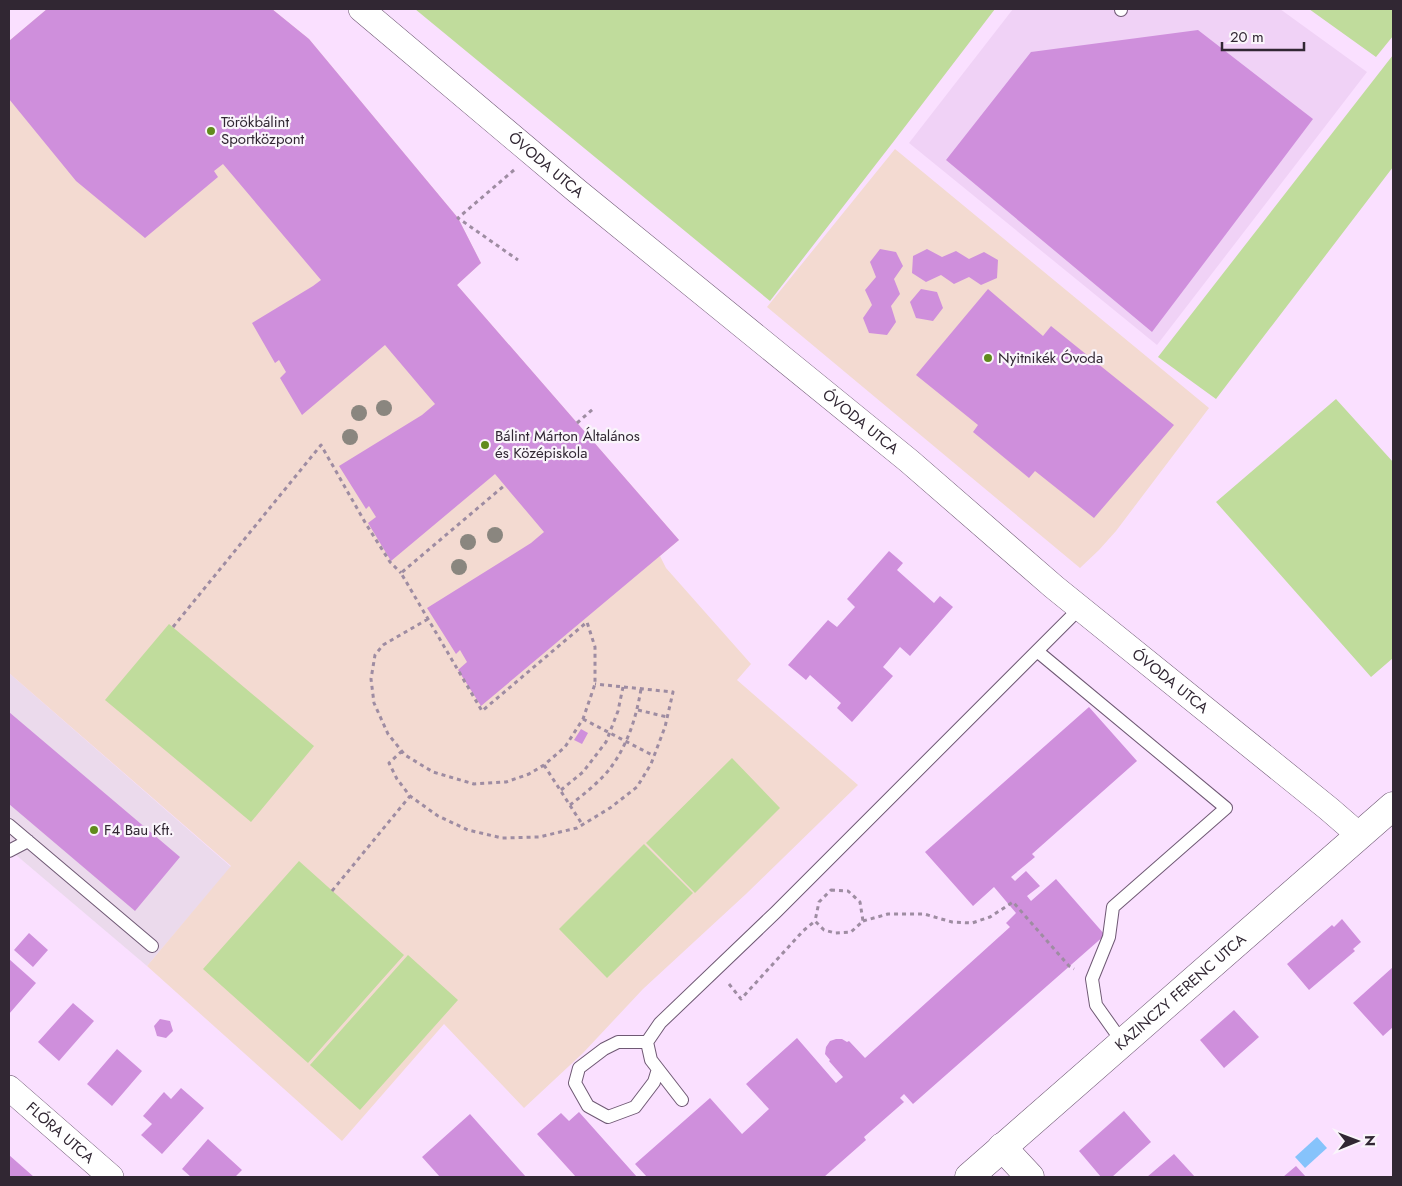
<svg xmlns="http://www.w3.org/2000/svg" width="1402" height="1186" viewBox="0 0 1402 1186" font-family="Jost,sans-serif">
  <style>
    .built { fill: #f0d2f6 }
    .industrial { fill: #ebdaec }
    .education { fill: #f3dad1 }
    .green { fill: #c0dc9c }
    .water { fill: #86c3fb }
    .building { fill: #cf8fdc }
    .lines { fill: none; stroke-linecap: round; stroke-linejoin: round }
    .lane-casing { stroke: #6f5974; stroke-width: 14 }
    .street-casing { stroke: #6f5974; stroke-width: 26 }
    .secondary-casing { stroke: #6f5974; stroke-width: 29 }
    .path { stroke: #9e8ca2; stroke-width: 3; stroke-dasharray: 4 4; stroke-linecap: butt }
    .lane { stroke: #fff; stroke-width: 12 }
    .street { stroke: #fff; stroke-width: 25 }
    .secondary { stroke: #fff; stroke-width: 28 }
    .tree { fill: #8a867f }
    .poi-dot { fill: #608b1c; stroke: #faf5fb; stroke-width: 2 }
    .labels { text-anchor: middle; stroke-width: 4.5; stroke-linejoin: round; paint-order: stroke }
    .poi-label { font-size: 15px; fill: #312733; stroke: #faf5fb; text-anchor: start }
    .street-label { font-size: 15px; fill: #312733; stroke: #faf5fb }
  </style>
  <rect width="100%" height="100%" fill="#fae0ff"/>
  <!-- built -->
  <path class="built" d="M 1013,9 L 1280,9 L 1367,72 L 1157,345 L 909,143 Z"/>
  <!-- industrial -->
  <path class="industrial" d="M 9,673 L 231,867 L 147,966 L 9,849 Z"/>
  <!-- education -->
  <path class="education" d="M 47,9 L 272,9 L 309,39 L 458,218 L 481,263 L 457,285 L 679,540 L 660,556 L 666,568 L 751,664 L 737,680 L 858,785 L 746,894 L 643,989 L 583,1053 L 524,1108 L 444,1024 L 342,1141 L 147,966 L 231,866 L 9,673 L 9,41 Z
    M 895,149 L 1209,408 L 1116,531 L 1099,550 L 1080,568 L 767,307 Z"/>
  <!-- green -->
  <path class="green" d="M 415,9 L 995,9 L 894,141 L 770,301 Z
    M 1309,9 L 1393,9 L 1393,36 L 1376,57 Z
    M 1393,55 L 1393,167 L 1216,399 L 1158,357 Z
    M 1336,399 L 1393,462 L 1393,658 L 1371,677 L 1216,502 Z
    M 169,624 L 314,746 L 251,822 L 105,700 Z
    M 732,758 L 780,808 L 695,893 L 646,843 Z
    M 644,844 L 693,893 L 607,978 L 559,929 Z
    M 299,861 L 404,955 L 308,1063 L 203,969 Z
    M 408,955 L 458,1000 L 360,1110 L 310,1065 Z"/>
  <!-- water -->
  <path class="water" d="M 1317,1137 L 1327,1148 L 1305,1168 L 1295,1157 Z"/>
  <!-- building -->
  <path class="building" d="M 47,9 L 272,9 L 309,39 L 458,218 L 481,263 L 457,285 L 679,540 L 481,706 L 458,670 L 467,662 L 460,650 L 456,654 L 427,608 L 531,543 L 544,532 L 495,474 L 391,561 L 368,523 L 376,517 L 369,506 L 366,509 L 339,466 L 422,415 L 435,404 L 385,345 L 302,415 L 280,378 L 286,372 L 279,360 L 275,363 L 252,323 L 313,286 L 321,280 L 223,164 L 214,171 L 218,177 L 145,238 L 76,181 L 9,99 L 9,41 Z
    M 1198,30 L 1313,119 L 1152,332 L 946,160 L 1031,52 Z
    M 880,249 L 896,252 L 903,266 L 894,279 L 900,294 L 891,306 L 896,322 L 887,335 L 869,333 L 863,318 L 872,305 L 865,290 L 876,277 L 870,262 Z
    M 927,249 L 942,257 L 956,251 L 969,259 L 984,252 L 998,260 L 997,278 L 981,285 L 969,277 L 954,284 L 941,275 L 926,282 L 912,273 L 913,256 Z
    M 921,289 L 937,292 L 943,308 L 933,321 L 916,318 L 910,302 Z
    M 988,289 L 1043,336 L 1051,326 L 1174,425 L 1094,518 L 1035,471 L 1029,478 L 973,432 L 978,425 L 916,375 Z
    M 889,551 L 903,563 L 897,570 L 934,603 L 940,596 L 953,607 L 910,656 L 900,647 L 883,667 L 893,676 L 852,722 L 837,708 L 841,703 L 810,675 L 806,680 L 788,665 L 828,620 L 837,627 L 855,607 L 847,599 Z
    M 1089,707 L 1137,761 L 1032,854 L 1035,857 L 1011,877 L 1015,881 L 1026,871 L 1040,886 L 1027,896 L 1031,901 L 1056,879 L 1105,935 L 913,1104 L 904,1094 L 900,1098 L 904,1102 L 864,1137 L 866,1140 L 824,1177 L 647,1177 L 635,1164 L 710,1098 L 742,1134 L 769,1109 L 746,1084 L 797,1038 L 836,1083 L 843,1077 L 829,1061 L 830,1060 L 825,1054 L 826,1047 L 830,1041 L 836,1039 L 842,1039 L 847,1042 L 849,1041 L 865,1058 L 1010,927 L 1006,923 L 1016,913 L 994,887 L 973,906 L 925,852 Z
    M 9,712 L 180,857 L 135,911 L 9,804 Z
    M 581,729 L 588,733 L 582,744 L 574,740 Z
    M 1342,919 L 1361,942 L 1353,949 L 1355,951 L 1309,990 L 1287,964 L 1332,925 L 1334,927 Z
    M 29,933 L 48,950 L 33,967 L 14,950 Z
    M 9,959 L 36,983 L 9,1014 Z
    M 1393,967 L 1393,1027 L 1383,1036 L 1353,1003 Z
    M 73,1003 L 94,1021 L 59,1061 L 38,1042 Z
    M 1234,1010 L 1259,1037 L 1224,1068 L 1200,1040 Z
    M 160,1019 L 170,1021 L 173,1031 L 166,1038 L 157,1036 L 154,1026 Z
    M 117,1049 L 142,1071 L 112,1106 L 87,1084 Z
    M 181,1088 L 204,1108 L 162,1154 L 141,1135 L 152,1124 L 143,1116 L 164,1092 L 171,1099 Z
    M 1124,1111 L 1151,1142 L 1112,1177 L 1101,1177 L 1079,1151 Z
    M 579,1112 L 637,1177 L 576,1177 L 537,1134 L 561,1113 L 569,1121 Z
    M 470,1114 L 526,1177 L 440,1177 L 422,1157 Z
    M 208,1139 L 242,1170 L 235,1177 L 191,1177 L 182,1169 Z
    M 1174,1154 L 1195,1177 L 1147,1177 Z
    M 9,1155 L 34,1177 L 9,1177 Z
    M 1296,1166 L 1306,1177 L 1283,1177 Z"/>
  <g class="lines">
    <defs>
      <path id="lane" d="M 1121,9 L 1121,10
        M 1037,651 L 1226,808 L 1113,907 L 1109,937 L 1092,979 L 1096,1005 L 1123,1043
        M 9,825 L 152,946
        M 9,851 L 28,841
        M 647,1042 L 618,1042 L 604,1049 L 579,1068 L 575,1083 L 588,1106 L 608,1117 L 635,1107 L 654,1082 L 658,1069
        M 682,1100 L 651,1060 L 647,1042 L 660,1023 L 776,912 L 1080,608"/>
      <g id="street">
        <path id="s1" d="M 361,9 L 577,191 L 909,461 L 1054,587 L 1329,809 L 1359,835"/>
        <path id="s2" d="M 9,1088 L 111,1177"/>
      </g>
      <g id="secondary">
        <path d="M 1002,1147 L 1030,1177"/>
        <path id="s3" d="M 969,1177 L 1393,806"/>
      </g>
    </defs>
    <!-- lane casing -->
    <use href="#lane" class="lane-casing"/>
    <!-- street casing -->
    <use href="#street" class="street-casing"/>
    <!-- secondary casing -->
    <use href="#secondary" class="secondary-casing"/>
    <!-- path -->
    <path class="path" d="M 514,170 L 458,218 L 518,260
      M 577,423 L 593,409
      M 428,619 L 383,645 L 375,655 L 371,679 L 374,703 L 388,734 L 405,755 L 433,772 L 474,784 L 506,782 L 529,774 L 544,765 L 565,747 L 583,719 L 595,684 L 595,647 L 587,622 L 482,711 L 401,573 L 505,485
      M 173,627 L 321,445 L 366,524 L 390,562 L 401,573
      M 638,710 L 667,717
      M 583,719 L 654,756
      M 402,751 L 389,763 L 397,779 L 410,796 L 438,816 L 468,830 L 502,838 L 539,837 L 577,828 L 610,808 L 637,787 L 651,764 L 665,727 L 673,692 L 595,684
      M 544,765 L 582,824
      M 561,790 L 583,772 L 606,742 L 618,711 L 623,687
      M 570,805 C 583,795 597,784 608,771 C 627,747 636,719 641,689
      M 831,890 L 848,891 L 860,902 L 863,921 L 851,932 L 835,933 L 824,930 L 815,921 L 819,902 Z
      M 332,891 L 410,796
      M 863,921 L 888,914 L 924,914 L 952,922 L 972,923 L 990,917 L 1013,902 L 1069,966 L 1074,969
      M 729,984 L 741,999 L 803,931 L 815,921"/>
    <!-- lane -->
    <use href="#lane" class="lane"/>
    <!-- street -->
    <use href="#street" class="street"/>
    <!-- secondary -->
    <use href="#secondary" class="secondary"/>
  </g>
  <!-- trees -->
  <g class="tree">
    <circle cx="384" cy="408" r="8"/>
    <circle cx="359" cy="413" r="8"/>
    <circle cx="350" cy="437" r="8"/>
    <circle cx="495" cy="535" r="8"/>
    <circle cx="468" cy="542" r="8"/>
    <circle cx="459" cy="567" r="8"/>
  </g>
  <!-- markers -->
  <g class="poi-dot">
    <circle cx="211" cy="131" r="5"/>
    <circle cx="988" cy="358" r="5"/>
    <circle cx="485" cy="445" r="5"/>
    <circle cx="94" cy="830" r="5"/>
  </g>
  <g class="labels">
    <!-- poi labels -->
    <g class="poi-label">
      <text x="221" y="127">Törökbálint<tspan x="221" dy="17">Sportközpont</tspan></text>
      <text x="998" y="363">Nyitnikék Óvoda</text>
      <text x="495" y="441">Bálint Márton Általános<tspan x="495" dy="17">és Középiskola</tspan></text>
      <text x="104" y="835">F4 Bau Kft.</text>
    </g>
    <!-- street labels -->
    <g class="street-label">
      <text dy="5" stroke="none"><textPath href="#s1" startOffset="242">ÓVODA UTCA</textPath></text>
      <text dy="5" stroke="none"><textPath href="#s1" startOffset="648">ÓVODA UTCA</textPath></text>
      <text dy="5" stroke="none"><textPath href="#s1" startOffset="1052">ÓVODA UTCA</textPath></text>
      <text dy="5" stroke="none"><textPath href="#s3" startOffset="281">KAZINCZY FERENC UTCA</textPath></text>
      <text dy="5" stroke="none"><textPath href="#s2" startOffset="68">FLÓRA UTCA</textPath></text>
    </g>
  </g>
  <!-- border -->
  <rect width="1402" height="1186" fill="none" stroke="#312733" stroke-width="20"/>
  <!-- north arrow -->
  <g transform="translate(1357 1141) rotate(89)" stroke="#faf5fb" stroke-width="4" paint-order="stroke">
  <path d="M0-4L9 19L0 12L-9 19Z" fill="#312733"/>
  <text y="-8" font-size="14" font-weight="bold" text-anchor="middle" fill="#312733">N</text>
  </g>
  <!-- scale -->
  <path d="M1222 42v8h82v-8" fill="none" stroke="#312733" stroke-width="2.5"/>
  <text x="1230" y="42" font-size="15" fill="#312733" stroke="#faf5fb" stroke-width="4" paint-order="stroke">20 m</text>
</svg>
